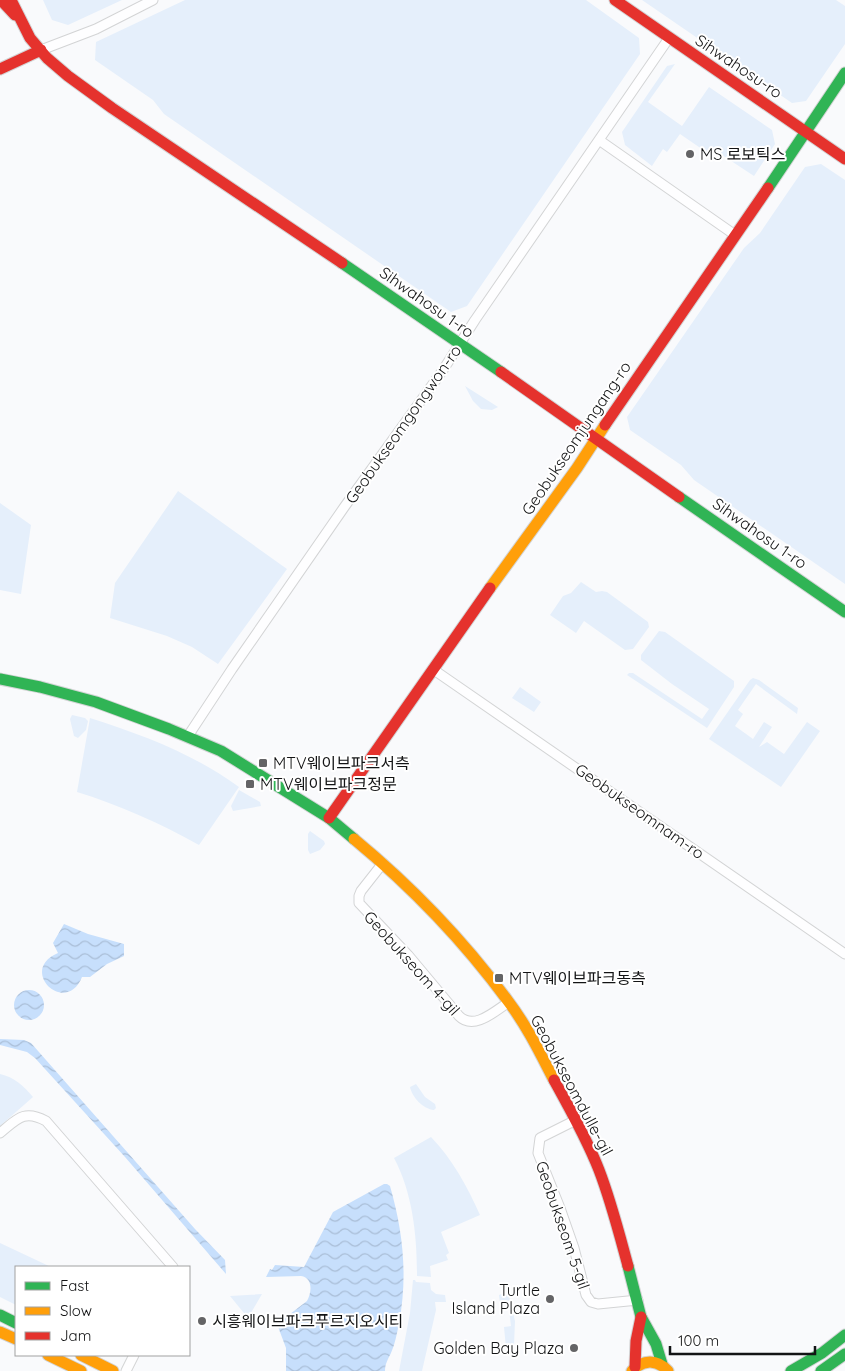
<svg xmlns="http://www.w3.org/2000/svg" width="845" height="1371" viewBox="0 0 845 1371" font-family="Quicksand,'Noto Sans KR',sans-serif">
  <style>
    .green { fill: #e5effb }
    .water { fill: url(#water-waves) }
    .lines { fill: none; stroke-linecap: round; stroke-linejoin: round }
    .street-casing { stroke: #d3d4d5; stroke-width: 11 }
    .fast-casing { stroke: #d3d4d5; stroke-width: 13 }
    .slow-casing { stroke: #d3d4d5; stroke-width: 13 }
    .jam-casing { stroke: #d3d4d5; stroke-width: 13 }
    .street { stroke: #fefeff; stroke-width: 9 }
    .fast { stroke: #30b455; stroke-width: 11 }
    .slow { stroke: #ff9f0a; stroke-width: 11 }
    .jam { stroke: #e5322d; stroke-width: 11 }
    .poi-dot { fill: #646466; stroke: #fff; stroke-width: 2 }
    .labels { text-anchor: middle; stroke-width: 4; stroke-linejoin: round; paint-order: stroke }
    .street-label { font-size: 16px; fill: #131415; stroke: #fff }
    .poi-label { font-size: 16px; fill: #131415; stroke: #fff; text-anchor: start }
  </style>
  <defs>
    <pattern id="water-waves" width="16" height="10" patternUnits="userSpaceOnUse" patternTransform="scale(1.25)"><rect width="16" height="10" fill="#c7dffc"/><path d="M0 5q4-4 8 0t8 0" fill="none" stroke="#aabed7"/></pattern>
  </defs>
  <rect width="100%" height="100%" fill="#f9fafc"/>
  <!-- green -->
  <path class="green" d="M 43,0 L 122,0 L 68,25 L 52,20 Z
    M 185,0 L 586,0 L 639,38 L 640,54 L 467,306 L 451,312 L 164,114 L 153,100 L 95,60 L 96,42 Z
    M 642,0 L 836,0 L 845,6 L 845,44 L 806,101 L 792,103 Z
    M 675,64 L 648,102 L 682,126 L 709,87 L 772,130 L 775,144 L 754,176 L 716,151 L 712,156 L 680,134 L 667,152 L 663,149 L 652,166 L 625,145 L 622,132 L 667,66 Z
    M 821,164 L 845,180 L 845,584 L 694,480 L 681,465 L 630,430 L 627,417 L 744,248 L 760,233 L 805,167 Z
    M 465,386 L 498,407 L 492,410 L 481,409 L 473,401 Z
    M 178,491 L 287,569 L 218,664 L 192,647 L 167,636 L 110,618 L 115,583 Z
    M 0,503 L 31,525 L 21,594 L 0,590 Z
    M 581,582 L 596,592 L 602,591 L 607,592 L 648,622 L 649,627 L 633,649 L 625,650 L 584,621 L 576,633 L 550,615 L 563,596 L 571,593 Z
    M 659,631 L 665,632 L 734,681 L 734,687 L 707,728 L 627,675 L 629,673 L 633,673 L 702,719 L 709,709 L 672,684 L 641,660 L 641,655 Z
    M 753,678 L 759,680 L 798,708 L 797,714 L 756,684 L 738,710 L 743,714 L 735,726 L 753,739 L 764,722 L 772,727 L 759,747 L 767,742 L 784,754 L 807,722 L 820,731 L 781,787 L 709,739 L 750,680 Z
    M 520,687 L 541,702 L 534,712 L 512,698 Z
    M 72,715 L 85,718 L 88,721 L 86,730 L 78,738 L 74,736 L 70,719 Z
    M 90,718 C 143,735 194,754 239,787 L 199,845 C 160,823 119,805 77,792 Z
    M 239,790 L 260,802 L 261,806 L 233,811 L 231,806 Z
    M 310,831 L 324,841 L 325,844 L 320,850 L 310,854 L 308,850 L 308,834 Z
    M 0,1074 C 14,1077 24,1086 33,1097 L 0,1126 Z
    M 416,1084 L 425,1097 L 435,1104 L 436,1108 L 434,1110 C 423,1109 412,1097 410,1087 Z
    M 431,1137 C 453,1160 467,1186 480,1215 L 441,1232 L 449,1253 L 446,1255 L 448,1260 L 430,1266 L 431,1277 L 417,1276 C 417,1236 413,1194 394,1158 Z
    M 0,1243 L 51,1267 L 16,1267 L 16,1305 L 0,1297 Z
    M 413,1280 L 415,1280 L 416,1282 L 430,1283 L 431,1290 L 436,1294 L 445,1295 L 446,1302 L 435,1302 L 436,1310 L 422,1371 L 399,1371 L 410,1313 Z
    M 504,1293 L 509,1296 L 515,1321 L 514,1345 L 509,1350 L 506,1348 L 504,1327 L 511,1326 L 508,1302 L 500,1303 L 499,1295 Z
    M 262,1294 L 248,1318 L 230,1296 Z"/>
  <!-- water -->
  <path class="water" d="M 64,924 L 88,934 L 124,944 L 124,956 L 107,964 L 90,977 L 82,977 C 66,1017 17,970 58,953 L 53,943 Z
    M14 1005a15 15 0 1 1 30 0a15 15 0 1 1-30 0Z
    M 0,1039 L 24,1040 L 31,1043 L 195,1229 L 225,1260 L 226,1274 L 125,1157 L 35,1058 L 27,1052 L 0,1045 Z
    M 384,1184 L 387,1184 L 390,1186 C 403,1231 408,1276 399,1323 C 397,1333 395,1344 391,1353 C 388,1359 385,1364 385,1371 L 286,1371 L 286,1348 L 277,1324 L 307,1301 C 312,1292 313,1278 301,1276 L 266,1277 L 270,1269 L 272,1270 L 275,1265 L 304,1267 L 333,1212 Z"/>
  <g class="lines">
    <defs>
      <path id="street" d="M 41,50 L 96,29 L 153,0
        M 599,140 L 735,235
        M 434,670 L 845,954
        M 188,736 L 232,669 L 345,506 L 443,370 L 475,320 L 669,38
        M 383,863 L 361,891 L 359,896 L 359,903 L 408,955 L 459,1016 C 474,1031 495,1011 509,1002
        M 576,1120 L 540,1138 L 538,1153 L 560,1208 L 574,1248 L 586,1295 L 591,1302 L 598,1304 L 638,1300
        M 0,1133 C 17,1119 24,1109 46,1121 L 173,1267
        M 126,1371 L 134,1355"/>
      <path id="fast" d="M 768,188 L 845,73
        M 342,263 L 501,372
        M 679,497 L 845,612
        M 0,679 L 40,687 L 96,702 L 169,729 L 221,751 L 329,818 L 354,839
        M 628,1266 L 641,1317 L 656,1344 L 662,1364
        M 0,1315 L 16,1323
        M 791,1371 L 822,1353 L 845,1335
        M 821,1371 L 845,1354"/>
      <path id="slow" d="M 490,588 L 577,468 L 605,425
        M 354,839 C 412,887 464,941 508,1001 C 527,1026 540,1053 554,1080
        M 0,1332 L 16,1339
        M 48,1355 L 81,1371
        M 81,1355 L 113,1371
        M 632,1371 C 643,1359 657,1359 668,1371"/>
      <path id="jam" d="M 1,0 L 15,15
        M 11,0 L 30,38 L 47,58 L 68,76 L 112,108 L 342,263
        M 615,0 L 845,159
        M 0,69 L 41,50
        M 501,372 L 679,497
        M 605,425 L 768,188
        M 329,818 L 490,588
        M 554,1080 C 570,1109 587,1139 599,1170 C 611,1201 619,1233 628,1266
        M 635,1367 L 636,1341 L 641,1317"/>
    </defs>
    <!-- street casing -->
    <use href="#street" class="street-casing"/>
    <!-- fast casing -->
    <use href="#fast" class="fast-casing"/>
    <!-- slow casing -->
    <use href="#slow" class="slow-casing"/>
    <!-- jam casing -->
    <use href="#jam" class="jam-casing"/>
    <!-- street -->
    <use href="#street" class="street"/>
    <!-- fast -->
    <use href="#fast" class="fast"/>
    <!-- slow -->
    <use href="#slow" class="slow"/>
    <!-- jam -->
    <use href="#jam" class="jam"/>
  </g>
  <!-- markers -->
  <g class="poi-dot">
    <circle cx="690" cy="154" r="5"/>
    <rect x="258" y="758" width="10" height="10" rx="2.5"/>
    <rect x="245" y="779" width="10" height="10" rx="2.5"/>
    <rect x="494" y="973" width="10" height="10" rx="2.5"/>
    <circle cx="550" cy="1299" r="5"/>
    <circle cx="202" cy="1321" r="5"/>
    <circle cx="574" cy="1348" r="5"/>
  </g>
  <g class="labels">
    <!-- street labels -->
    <g class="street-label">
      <text transform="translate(739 66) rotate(34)" y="6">Sihwahosu-ro</text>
      <text transform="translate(427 302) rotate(35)" y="6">Sihwahosu 1-ro</text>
      <text transform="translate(403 424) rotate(-55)" y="6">Geobukseomgongwon-ro</text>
      <text transform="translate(576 438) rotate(-56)" y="6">Geobukseomjungang-ro</text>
      <text transform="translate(760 533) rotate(35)" y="6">Sihwahosu 1-ro</text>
      <text transform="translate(640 811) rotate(35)" y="6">Geobukseomnam-ro</text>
      <text transform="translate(412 963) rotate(48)" y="6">Geobukseom 4-gil</text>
      <text transform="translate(572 1085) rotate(62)" y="6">Geobukseomdulle-gil</text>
      <text transform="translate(563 1225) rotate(71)" y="6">Geobukseom 5-gil</text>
    </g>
    <!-- poi labels -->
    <g class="poi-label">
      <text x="700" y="160">MS 로보틱스</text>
      <text x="273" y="769">MTV웨이브파크서측</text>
      <text x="260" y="790">MTV웨이브파크정문</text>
      <text x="509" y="984">MTV웨이브파크동측</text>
      <text x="540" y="1296" text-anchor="end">Turtle<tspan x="540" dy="18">Island Plaza</tspan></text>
      <text x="212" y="1327">시흥웨이브파크푸르지오시티</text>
      <text x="564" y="1354" text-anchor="end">Golden Bay Plaza</text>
    </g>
  </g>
  <!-- legend -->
  <rect x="15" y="1266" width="175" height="90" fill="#ffffff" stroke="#a1a1a1"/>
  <rect x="25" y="1282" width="25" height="8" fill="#30b455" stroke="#a1a1a1"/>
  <text x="60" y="1291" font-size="15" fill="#131415">Fast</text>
  <rect x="25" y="1307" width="25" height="8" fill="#ff9f0a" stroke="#a1a1a1"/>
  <text x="60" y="1316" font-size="15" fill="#131415">Slow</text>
  <rect x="25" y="1332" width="25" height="8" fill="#e5322d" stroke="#a1a1a1"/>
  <text x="60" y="1341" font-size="15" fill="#131415">Jam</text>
  <!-- scale -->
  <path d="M670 1346v8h145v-8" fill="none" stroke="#131415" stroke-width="2.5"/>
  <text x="678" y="1346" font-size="15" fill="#131415" stroke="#ffffff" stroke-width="4" paint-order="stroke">100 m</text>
</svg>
